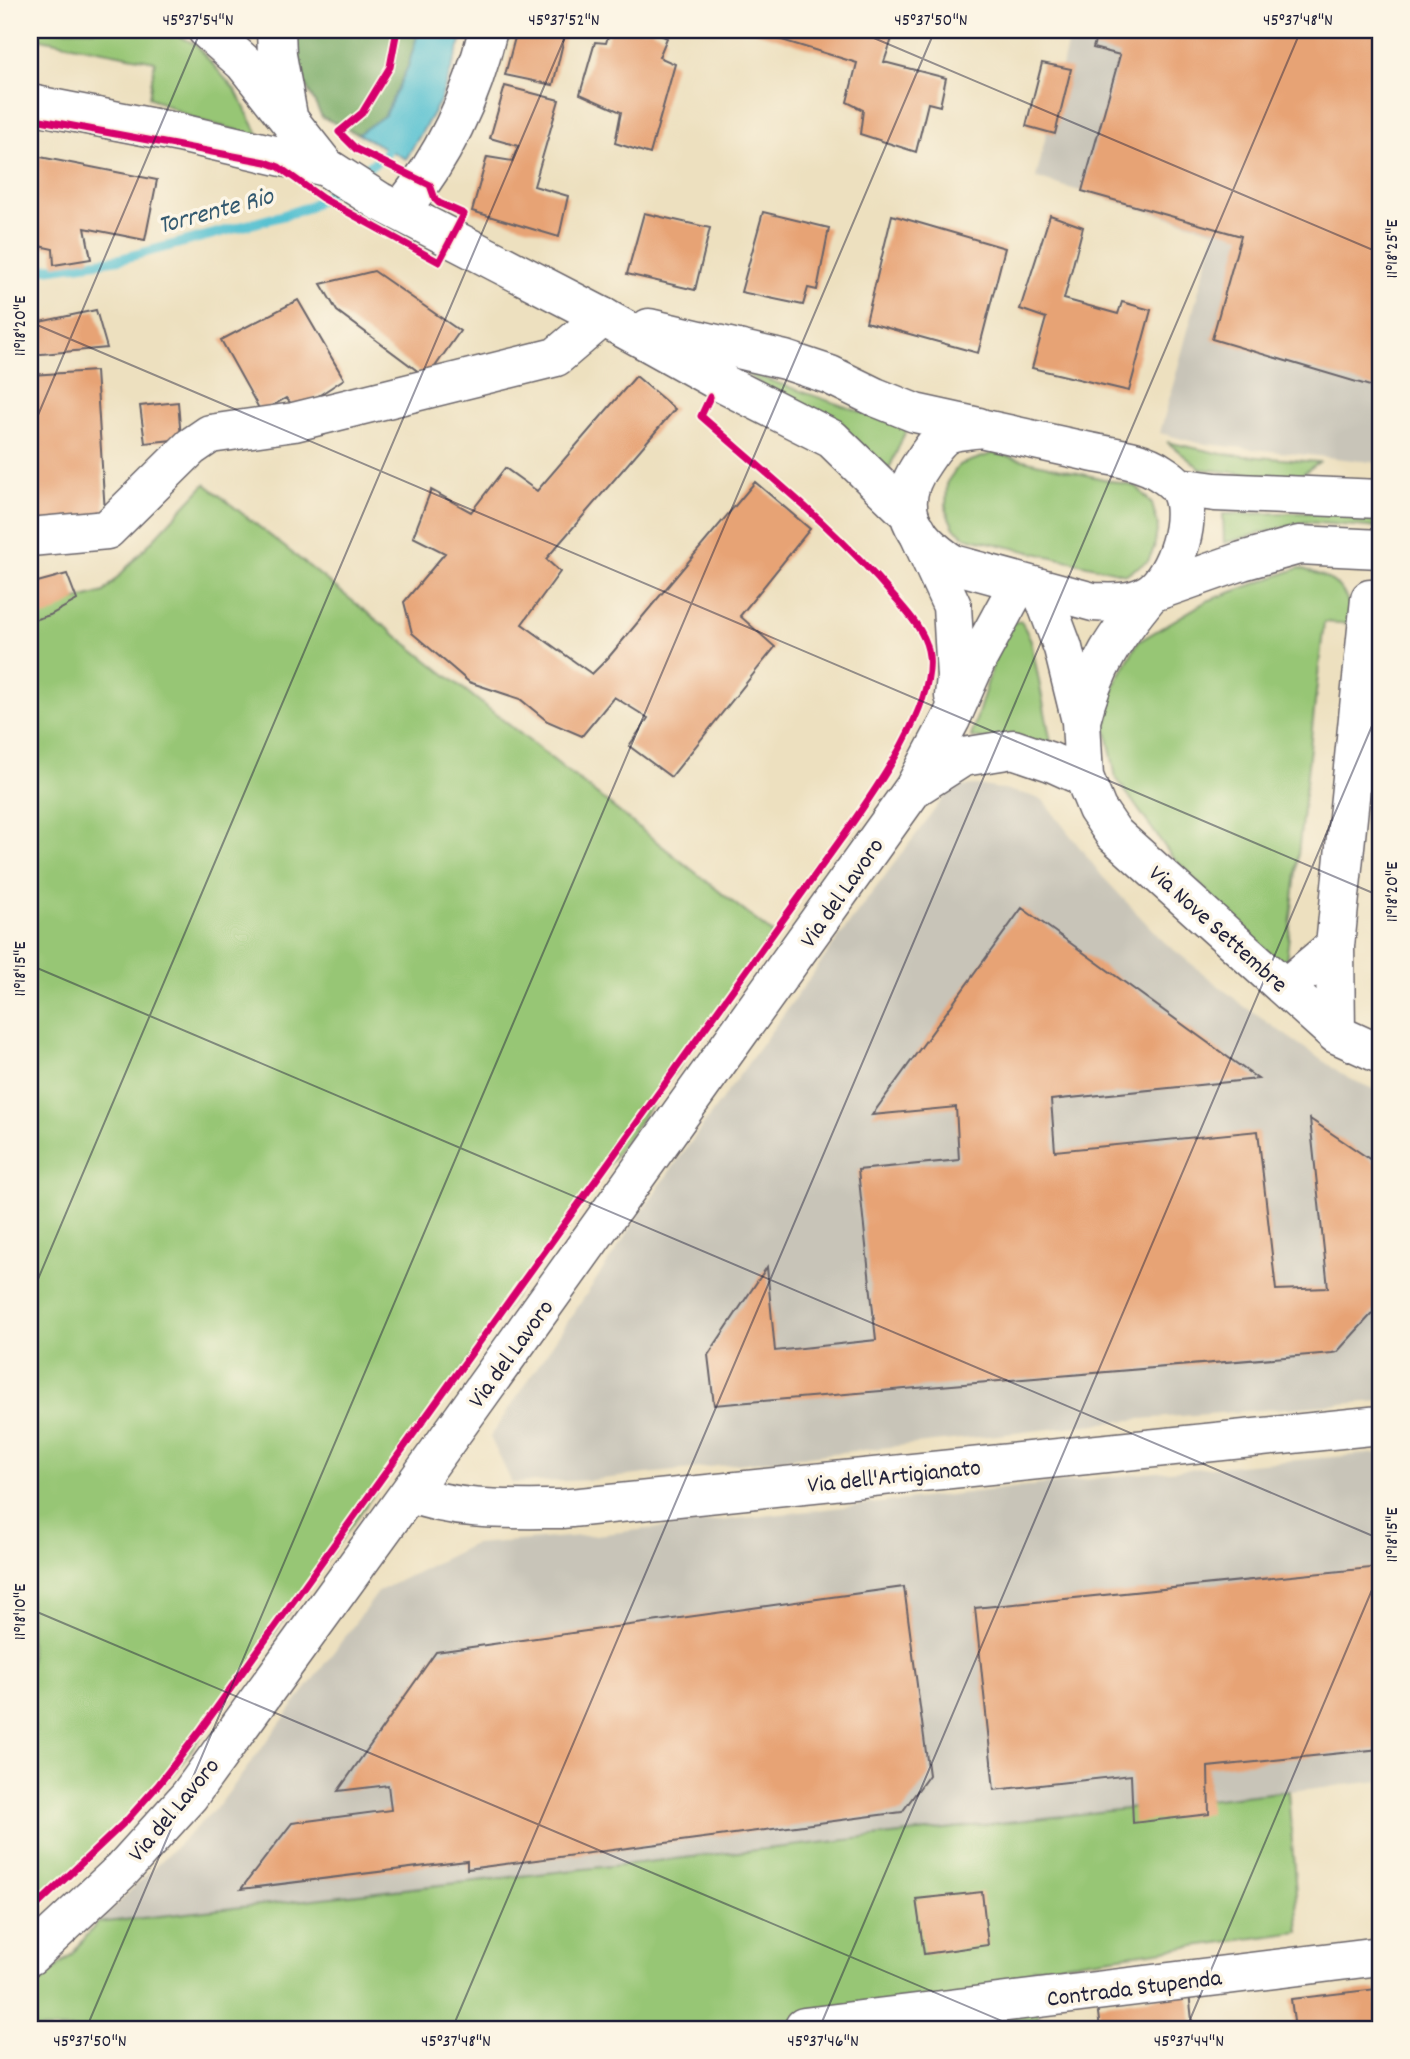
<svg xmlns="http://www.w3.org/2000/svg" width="1410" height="2059" viewBox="0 0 1410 2059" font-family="Dekko,sans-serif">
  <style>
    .industrial { fill: #c8c4b8 }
    .green { fill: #97c674; stroke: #5c7458; stroke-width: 2 }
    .forest { fill: #79ab66; stroke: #4e6650; stroke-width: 2 }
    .water { fill: #56c1d1; stroke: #3c7286; stroke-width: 2 }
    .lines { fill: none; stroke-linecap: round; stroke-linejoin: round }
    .stream { stroke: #56c1d1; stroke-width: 10 }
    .building { fill: #e7a375 }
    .minor-casing { stroke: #696469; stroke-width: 41 }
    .major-casing { stroke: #696469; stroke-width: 41 }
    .minor { stroke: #fff; stroke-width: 38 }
    .major { stroke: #fff; stroke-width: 38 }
    .cycleway-casing { stroke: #fcf5e5; stroke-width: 11 }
    .cycleway { stroke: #d6006c; stroke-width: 7 }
    .ticks { fill: none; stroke: #22223b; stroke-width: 2; stroke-opacity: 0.45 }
    .labels { text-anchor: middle; stroke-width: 7; stroke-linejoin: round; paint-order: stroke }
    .street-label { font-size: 24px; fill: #22223b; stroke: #fcf5e5 }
    .water-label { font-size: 26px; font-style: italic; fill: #345a70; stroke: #fcf5e5 }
    .neatline { fill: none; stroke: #22223b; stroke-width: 2.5 }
    .ticks-label { font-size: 18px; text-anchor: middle; fill: #22223b }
  </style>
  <rect width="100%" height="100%" fill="#fcf5e5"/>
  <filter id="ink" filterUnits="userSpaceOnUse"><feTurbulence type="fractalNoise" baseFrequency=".0143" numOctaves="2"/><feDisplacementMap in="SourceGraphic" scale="14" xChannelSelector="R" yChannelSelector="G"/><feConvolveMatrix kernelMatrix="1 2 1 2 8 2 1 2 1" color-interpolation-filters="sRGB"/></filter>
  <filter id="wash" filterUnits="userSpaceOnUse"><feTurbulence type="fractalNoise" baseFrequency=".00686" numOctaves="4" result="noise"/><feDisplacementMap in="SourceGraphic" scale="28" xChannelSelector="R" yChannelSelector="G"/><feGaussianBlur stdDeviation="1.57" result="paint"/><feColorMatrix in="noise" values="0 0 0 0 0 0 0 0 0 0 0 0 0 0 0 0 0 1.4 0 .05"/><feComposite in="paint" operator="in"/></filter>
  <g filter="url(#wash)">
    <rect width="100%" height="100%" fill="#ede0bf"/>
    <!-- industrial -->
    <path class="industrial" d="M 1027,30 L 1380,30 L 1380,463 L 1198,443 L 1160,433 L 1215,231 L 1036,178 L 1068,41 Z
      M 979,785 L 1025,794 L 1043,800 L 1102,876 L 1163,941 L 1245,1007 L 1348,1078 L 1380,1092 L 1380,1401 L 1140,1419 L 593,1480 L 512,1483 L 490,1437 L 662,1182 L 851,921 L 951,788 Z
      M 1380,1453 L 1380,1781 L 97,1923 L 220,1804 L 379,1591 L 474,1544 L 595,1535 L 1145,1473 Z"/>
    <!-- green -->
    <path class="green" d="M 30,30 L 168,30 L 195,44 L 236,91 L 259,136 L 197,120 L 149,97 L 155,61 L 30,37 Z
      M 740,370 L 907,428 L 889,469 Z
      M 1167,442 L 1222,454 L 1319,462 L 1295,479 L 1201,469 Z
      M 994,453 L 1137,487 L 1152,504 L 1158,525 L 1154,548 L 1148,561 L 1126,574 L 966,537 L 954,528 L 946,511 L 947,482 L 959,465 Z
      M 205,484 L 773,934 L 177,1770 L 61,1881 L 30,1908 L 30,613 L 104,592 Z
      M 1366,512 L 1380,514 L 1380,528 L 1305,522 L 1224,543 L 1223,514 Z
      M 1299,568 C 1334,577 1348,587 1354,624 L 1324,622 L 1286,962 L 1272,956 L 1173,858 L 1116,778 L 1106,727 L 1115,683 L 1138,642 L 1207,601 Z
      M 1021,621 L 1031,640 L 1053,753 L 971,737 L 1005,624 Z
      M 1288,1791 L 1299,1932 L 1032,1968 L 1040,2029 L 30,2029 L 30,1990 L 72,1954 L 97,1923 Z"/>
    <!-- forest -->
    <path class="forest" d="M 293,30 L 419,30 L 408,67 L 385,115 L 358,134 L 322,117 L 290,54 Z"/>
    <!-- water -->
    <path class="water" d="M 419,30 L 465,30 L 440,101 L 406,159 L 358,134 L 385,115 L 408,67 Z"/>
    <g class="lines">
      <!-- stream -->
      <path class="stream" d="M 355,176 L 384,156 L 395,137
        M 30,271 L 120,259 L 281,216 L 309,207 L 341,185"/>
    </g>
    <g id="blocks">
      <!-- building -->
      <path class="building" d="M 517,30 L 566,30 L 553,85 L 505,75 Z
        M 610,30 L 651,30 L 667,38 L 659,57 L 675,64 L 650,154 L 615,143 L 621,112 L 580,94 L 595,42 L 606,43 Z
        M 749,30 L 895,30 L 884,62 L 946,78 L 940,106 L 928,103 L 916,152 L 860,134 L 863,110 L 847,102 L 857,63 Z
        M 1098,30 L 1380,30 L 1380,389 L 1212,339 L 1241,236 L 1082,191 L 1120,55 L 1093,48 Z
        M 1042,63 L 1071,69 L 1055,134 L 1026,126 Z
        M 505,86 L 559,100 L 534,186 L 568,196 L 559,237 L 472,211 L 487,157 L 512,161 L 518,146 L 490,138 Z
        M 30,155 L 157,180 L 145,240 L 85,228 L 91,259 L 54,265 L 53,249 L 30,244 Z
        M 763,212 L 829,228 L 817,290 L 808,288 L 803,305 L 741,292 Z
        M 644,213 L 710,228 L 695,290 L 627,274 Z
        M 892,215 L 1005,248 L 978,353 L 866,322 Z
        M 1050,215 L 1083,227 L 1064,299 L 1118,314 L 1122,302 L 1151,310 L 1129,391 L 1032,368 L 1046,318 L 1020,309 Z
        M 374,271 L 460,331 L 427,378 L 337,311 L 321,284 Z
        M 298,300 L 344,379 L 297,410 L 286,398 L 261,412 L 221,340 Z
        M 96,310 L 107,348 L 31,355 L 30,324 Z
        M 96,371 L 105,513 L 31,526 L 30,459 L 35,460 L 30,375 Z
        M 636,376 L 675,409 L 546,559 L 560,572 L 522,624 L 592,674 L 608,658 L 755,482 L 810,529 L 740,616 L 775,647 L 671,777 L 629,746 L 648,718 L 614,697 L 582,736 L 547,721 L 520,699 L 469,682 L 412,633 L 404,602 L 445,553 L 413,537 L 431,490 L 471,512 L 505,468 L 537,491 Z
        M 178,402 L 181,439 L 145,443 L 140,406 Z
        M 67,574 L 77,600 L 50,615 L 30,621 L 30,584 Z
        M 1022,908 L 1258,1079 L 1051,1100 L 1055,1151 L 1258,1131 L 1276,1290 L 1328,1288 L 1310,1119 L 1380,1166 L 1380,1305 L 1337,1352 L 1332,1353 L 714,1405 L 708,1355 L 767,1267 L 775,1351 L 876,1340 L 858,1170 L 959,1160 L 956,1107 L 872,1115 Z
        M 1380,1567 L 1380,1749 L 1208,1767 L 1209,1814 L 1133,1823 L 1131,1775 L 994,1790 L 975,1608 Z
        M 904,1587 L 929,1775 L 902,1812 L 467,1869 L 467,1861 L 241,1889 L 292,1823 L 391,1810 L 388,1785 L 338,1791 L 436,1652 Z
        M 982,1892 L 988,1945 L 924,1954 L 916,1899 Z
        M 1376,1989 L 1380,2029 L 1295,2029 L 1291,1999 Z
        M 1189,1993 L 1193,2029 L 1100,2029 L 1097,2005 Z"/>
    </g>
  </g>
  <g filter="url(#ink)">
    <use href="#blocks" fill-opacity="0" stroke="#696469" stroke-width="2"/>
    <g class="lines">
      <defs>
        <path id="minor" d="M 30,104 L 180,133 L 326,167
          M 400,211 C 444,157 472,98 488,30
          M 917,530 L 952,606 L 956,677 L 954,696
          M 30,537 L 107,530 L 191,447 L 210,434 L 294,422 L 556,357 L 603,317
          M 1041,589 L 1063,648 L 1081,721 L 1084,777 L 1097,809 L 1114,834 L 1336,1034 L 1380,1054
          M 1081,721 C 1094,666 1116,635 1151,593
          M 916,787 L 963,757 L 1013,749 L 1051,762 L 1084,777
          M 1335,946 L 1370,599
          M 1285,988 L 1335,946 L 1336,1034
          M 409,1493 C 459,1512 509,1509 561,1509 L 1380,1425
          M 30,1956 L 122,1870 L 189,1796 L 409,1493 L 914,788 L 951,719 L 976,662 L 1019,583
          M 804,2027 L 1380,1956"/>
        <path id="major" d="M 207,30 L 244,63 L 326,167 L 379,201 L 603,317 L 718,381 L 832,439 L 906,511
          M 276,30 L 277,55 L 288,116
          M 649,328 L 785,360 L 830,375 L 875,397 L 915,413 L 979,427
          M 980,428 C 1016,436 1053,444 1090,452 C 1113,457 1141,459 1161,473 C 1166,476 1174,482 1178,487 C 1196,513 1175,577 1150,593 C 1132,604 1112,603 1093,602 L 953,564 C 913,538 891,506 923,462 C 929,453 938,439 948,434 C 956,430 970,430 980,428 Z
          M 1178,487 L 1215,492 L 1380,499
          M 1151,593 L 1242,561 L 1299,545 L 1380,549"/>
      </defs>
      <!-- minor casing -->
      <use href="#minor" class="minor-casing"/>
      <!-- major casing -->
      <use href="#major" class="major-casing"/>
      <!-- minor -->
      <use href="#minor" class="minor"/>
      <!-- major -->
      <use href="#major" class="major"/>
      <defs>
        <path id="cycleway" d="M 30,118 L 266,162 L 279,167 L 322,198 L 439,262 L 464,214 L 439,203 L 435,199 L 430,185 L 356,149 L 339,132 L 362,113 L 390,67 L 397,30
          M 30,1912 L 127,1820 L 159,1784 L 200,1731 L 841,839 C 870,798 940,702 928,650 C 924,630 907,612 894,597 C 837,530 767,474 701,416 L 710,397"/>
      </defs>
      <!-- cycleway casing -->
      <use href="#cycleway" class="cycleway-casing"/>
      <!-- cycleway -->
      <use href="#cycleway" class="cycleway"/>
    </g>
  </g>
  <!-- ticks -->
  <path class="ticks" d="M 855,30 L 1380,253M 30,322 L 1380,896M 30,434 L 201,30M 30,965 L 1380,1539M 30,1298 L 568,30M 30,1609 L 1021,2029M 86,2029 L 935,30M 452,2029 L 1301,30M 819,2029 L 1380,707M 1186,2029 L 1380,1571"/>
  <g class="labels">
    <!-- street labels -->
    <g class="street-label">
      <text transform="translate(841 892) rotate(-55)" y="8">Via del Lavoro</text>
      <text transform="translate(1219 928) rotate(42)" y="8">Via Nove Settembre</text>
      <text transform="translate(510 1353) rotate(-54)" y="8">Via del Lavoro</text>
      <text transform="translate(894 1475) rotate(-6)" y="8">Via dell'Artigianato</text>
      <text transform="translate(173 1809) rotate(-50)" y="8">Via del Lavoro</text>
      <text transform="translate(1134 1987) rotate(-7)" y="8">Contrada Stupenda</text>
    </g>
    <!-- water labels -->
    <g class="water-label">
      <text transform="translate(215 209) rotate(-15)" y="9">Torrente Rio</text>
    </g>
  </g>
  <!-- margin -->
  <rect width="1410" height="2059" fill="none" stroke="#fcf5e5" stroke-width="77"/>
  <rect x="38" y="38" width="1334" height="1983" class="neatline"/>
  <g class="ticks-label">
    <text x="198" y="25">45°37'54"N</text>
    <text x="564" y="25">45°37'52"N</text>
    <text x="931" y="25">45°37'50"N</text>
    <text x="1298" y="25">45°37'48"N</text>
    <text transform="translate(1391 249) rotate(-90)" y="6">11°18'25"E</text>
    <text transform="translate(19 326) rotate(-90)" y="6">11°18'20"E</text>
    <text transform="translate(1391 892) rotate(-90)" y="6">11°18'20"E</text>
    <text transform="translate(19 969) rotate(-90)" y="6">11°18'15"E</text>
    <text transform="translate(1391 1535) rotate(-90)" y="6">11°18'15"E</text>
    <text transform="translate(19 1612) rotate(-90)" y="6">11°18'10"E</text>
    <text x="90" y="2046">45°37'50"N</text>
    <text x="456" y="2046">45°37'48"N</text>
    <text x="823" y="2046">45°37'46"N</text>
    <text x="1189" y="2046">45°37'44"N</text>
  </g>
</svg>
